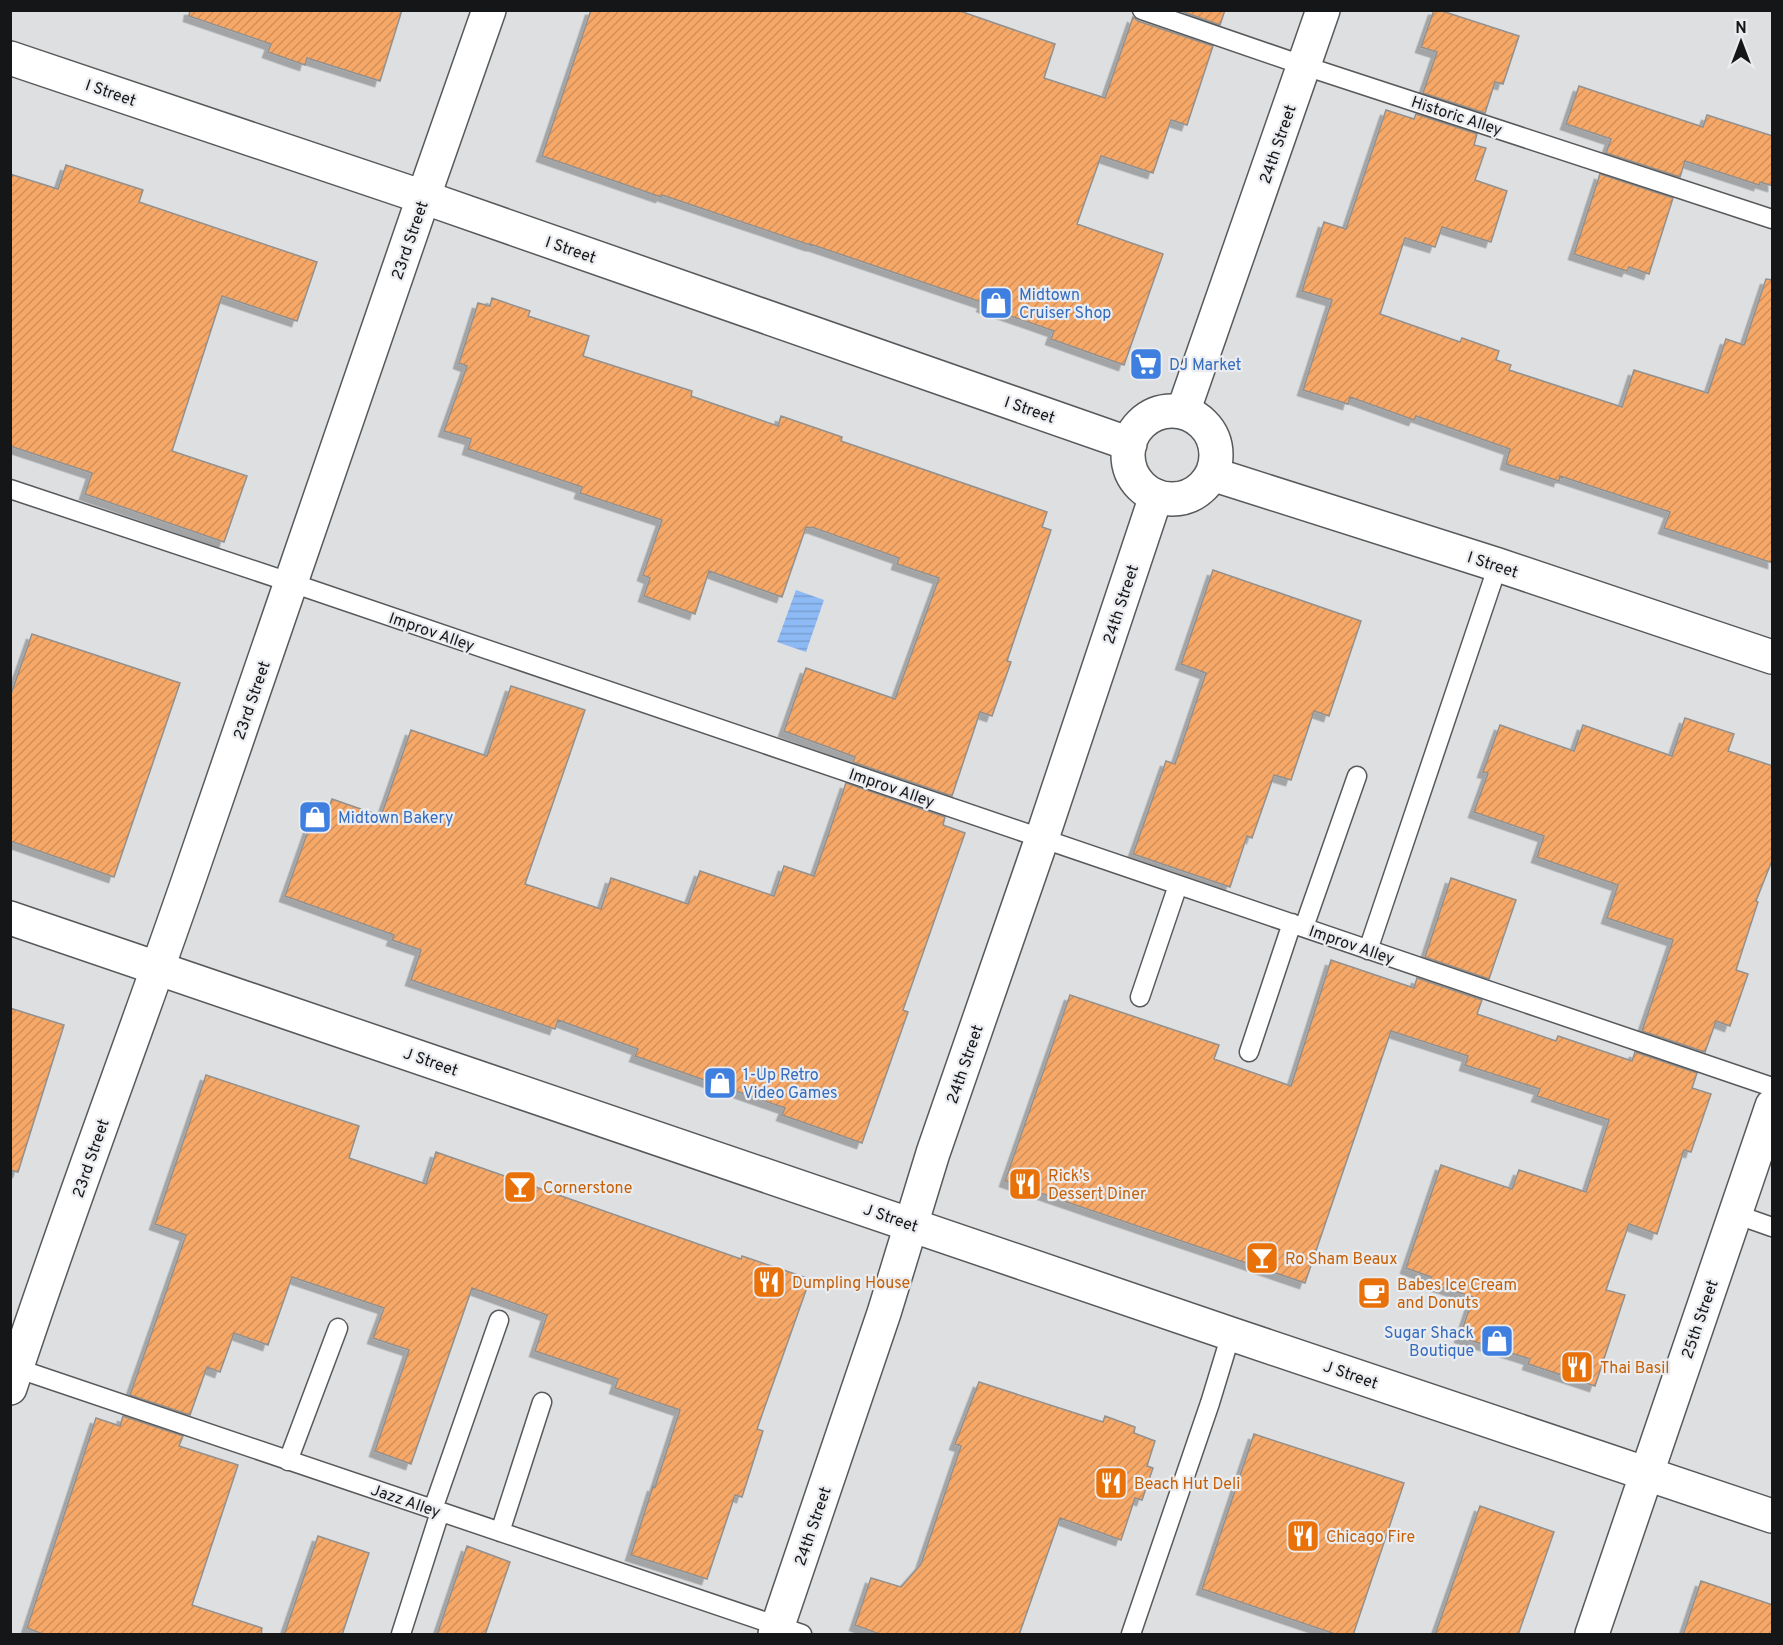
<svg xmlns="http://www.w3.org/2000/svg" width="1783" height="1645" viewBox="0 0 1783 1645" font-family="Overpass,sans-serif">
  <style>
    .water { fill: url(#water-rules) }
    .building { fill: url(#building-hatch); stroke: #93918f; stroke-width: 1.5; filter: url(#shadow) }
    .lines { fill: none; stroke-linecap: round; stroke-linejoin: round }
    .lane-casing { stroke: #57595b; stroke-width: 21 }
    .street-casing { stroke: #57595b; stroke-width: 36 }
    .secondary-casing { stroke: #57595b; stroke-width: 36 }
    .lane { stroke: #fff; stroke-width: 18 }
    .street { stroke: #fff; stroke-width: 33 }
    .secondary { stroke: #fff; stroke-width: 33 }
    .labels { text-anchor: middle; stroke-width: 4.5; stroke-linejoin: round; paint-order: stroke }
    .street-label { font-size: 16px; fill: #151617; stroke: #eaecef }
    .shop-label { font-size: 16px; fill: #366cbe; stroke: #eaecef; text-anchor: start }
    .food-label { font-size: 16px; fill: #c56008; stroke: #eaecef; text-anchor: start }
  </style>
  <defs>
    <pattern id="water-rules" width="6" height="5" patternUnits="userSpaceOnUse" patternTransform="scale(1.5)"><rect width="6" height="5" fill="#8dbaf5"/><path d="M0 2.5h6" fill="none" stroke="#799fd1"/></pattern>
    <pattern id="building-hatch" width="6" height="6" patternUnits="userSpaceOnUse" patternTransform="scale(1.5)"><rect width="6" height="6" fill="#f6a868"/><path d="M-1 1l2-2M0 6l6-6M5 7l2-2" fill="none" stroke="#d29059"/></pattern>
    <filter id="shadow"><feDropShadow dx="-5.5" dy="5.5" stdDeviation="0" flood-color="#0004"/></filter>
  </defs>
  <rect width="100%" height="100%" fill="#dddfe1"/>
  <!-- water -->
  <path class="water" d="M 796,590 L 824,600 L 806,652 L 777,642 Z"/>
  <!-- building -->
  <path class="building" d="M 190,10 L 402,10 L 380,81 L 307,58 L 305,65 L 268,52 L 271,44 L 189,16 Z
    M 591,10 L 957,10 L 1055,44 L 1044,78 L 1105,98 L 1133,17 L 1138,21 L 1213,46 L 1187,125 L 1171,120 L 1153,173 L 1101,156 L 1077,224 L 1163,254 L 1124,365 L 1051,339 L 1054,331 L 982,306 L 984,303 L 810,244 L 810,245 L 662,195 L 661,197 L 542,156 Z
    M 1178,10 L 1225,10 L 1220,25 Z
    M 1434,10 L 1439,10 L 1519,36 L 1503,84 L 1495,82 L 1485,113 L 1423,93 L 1437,52 L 1421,47 Z
    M 1579,86 L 1703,127 L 1707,115 L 1773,136 L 1773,186 L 1760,182 L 1759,185 L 1685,161 L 1680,177 L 1606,153 L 1611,139 L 1566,124 Z
    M 1386,110 L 1414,119 L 1416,114 L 1477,134 L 1474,145 L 1486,148 L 1475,180 L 1507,191 L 1491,242 L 1442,227 L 1435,247 L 1405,238 L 1380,314 L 1460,342 L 1462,338 L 1499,351 L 1496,360 L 1511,365 L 1509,370 L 1622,407 L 1634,370 L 1708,393 L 1726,339 L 1744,345 L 1766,279 L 1773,280 L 1773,563 L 1664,528 L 1670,512 L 1560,476 L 1559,481 L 1506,464 L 1510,449 L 1416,416 L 1414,420 L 1350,397 L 1348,404 L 1303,390 L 1332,300 L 1302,291 L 1324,222 L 1346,229 Z
    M 66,165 L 143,190 L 139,202 L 317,262 L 297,321 L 222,296 L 172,451 L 247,476 L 224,542 L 85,494 L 92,473 L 10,446 L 10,174 L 58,189 Z
    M 1600,174 L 1673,198 L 1649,274 L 1629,267 L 1627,271 L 1574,254 Z
    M 492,298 L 530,311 L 528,316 L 589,336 L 583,356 L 692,391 L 691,396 L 778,426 L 781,416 L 842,437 L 841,441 L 1047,512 L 1042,527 L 1051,530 L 1007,661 L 1011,662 L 992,716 L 980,712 L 952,796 L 853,762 L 855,757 L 784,731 L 806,668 L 895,699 L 939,578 L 897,564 L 899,558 L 812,527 L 811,528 L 806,527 L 782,597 L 709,571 L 695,614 L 644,596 L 650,578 L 643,575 L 662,520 L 580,493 L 582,487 L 468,449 L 471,439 L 444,431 L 467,366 L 459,363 L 478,303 L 490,306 Z
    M 1213,570 L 1361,621 L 1329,716 L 1314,711 L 1291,780 L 1274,775 L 1252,838 L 1247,836 L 1230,887 L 1133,854 L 1166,761 L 1175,764 L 1206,673 L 1181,664 Z
    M 32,634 L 180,683 L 114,877 L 10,841 L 10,697 Z
    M 511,686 L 585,710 L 525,884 L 601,909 L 611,878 L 688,904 L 700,871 L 774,896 L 784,866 L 814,876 L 846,783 L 945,817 L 943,825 L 965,833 L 903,1010 L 908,1012 L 862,1143 L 782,1115 L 785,1108 L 635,1056 L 638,1049 L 558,1020 L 555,1029 L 411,980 L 421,950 L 392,940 L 394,935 L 285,896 L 316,808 L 327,812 L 332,799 L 381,816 L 411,730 L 487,756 Z
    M 1685,718 L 1734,734 L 1728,751 L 1773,766 L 1773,858 L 1756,901 L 1758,902 L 1736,970 L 1748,974 L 1730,1026 L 1716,1021 L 1705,1052 L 1642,1031 L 1673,940 L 1607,918 L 1618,885 L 1537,857 L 1544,836 L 1474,812 L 1488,773 L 1483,772 L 1500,725 L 1574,751 L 1583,725 L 1672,756 Z
    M 1451,878 L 1516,900 L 1489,979 L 1425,957 Z
    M 1331,960 L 1414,988 L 1417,978 L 1482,1000 L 1477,1014 L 1556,1041 L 1558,1036 L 1632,1061 L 1635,1052 L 1697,1073 L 1692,1088 L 1711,1094 L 1691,1152 L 1684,1150 L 1657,1234 L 1629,1224 L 1606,1290 L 1625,1295 L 1595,1386 L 1528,1364 L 1530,1359 L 1460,1337 L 1473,1297 L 1429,1283 L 1431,1277 L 1406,1268 L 1441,1165 L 1512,1189 L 1519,1170 L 1586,1192 L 1609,1120 L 1537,1096 L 1540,1089 L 1465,1065 L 1468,1056 L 1391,1031 L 1305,1283 L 1005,1181 L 1070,995 L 1219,1045 L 1214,1059 L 1291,1086 Z
    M 10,1008 L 64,1025 L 18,1172 L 10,1170 Z
    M 206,1075 L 359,1126 L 349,1158 L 426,1184 L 436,1152 L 741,1259 L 742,1256 L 810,1279 L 757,1429 L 763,1431 L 742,1497 L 735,1495 L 707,1579 L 631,1555 L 653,1486 L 655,1487 L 680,1410 L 615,1388 L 618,1379 L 535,1351 L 547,1315 L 472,1288 L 411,1464 L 375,1451 L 409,1350 L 373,1338 L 384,1308 L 292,1277 L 268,1345 L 234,1333 L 220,1372 L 207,1367 L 190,1415 L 130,1395 L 186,1235 L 155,1224 Z
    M 979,1382 L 1103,1422 L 1105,1416 L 1135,1427 L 1134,1433 L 1155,1441 L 1147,1466 L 1153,1468 L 1142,1500 L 1135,1498 L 1121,1540 L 1060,1518 L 1019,1635 L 882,1635 L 855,1625 L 871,1578 L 901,1587 L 921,1564 L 961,1446 L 955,1444 Z
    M 123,1416 L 183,1436 L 179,1446 L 238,1465 L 192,1605 L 262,1628 L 261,1635 L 45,1635 L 27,1628 L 96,1418 L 120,1426 Z
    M 1254,1434 L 1404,1483 L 1353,1635 L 1338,1635 L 1202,1589 Z
    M 1480,1506 L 1554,1532 L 1518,1635 L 1435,1635 Z
    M 318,1536 L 369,1553 L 342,1635 L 284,1635 Z
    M 467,1546 L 510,1562 L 485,1635 L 437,1635 Z
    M 1701,1581 L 1773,1605 L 1773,1635 L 1683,1635 Z"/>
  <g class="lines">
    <defs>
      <path id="lane" d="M 1142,10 L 1305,66 L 1772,219
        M 10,489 L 292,583 L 1772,1087
        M 1304,927 L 1357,776
        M 1368,950 L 1498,565
        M 1140,997 L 1178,885
        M 1249,1052 L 1292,923
        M 1735,1214 L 1772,1227
        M 10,1366 L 802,1634
        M 288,1461 L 338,1328
        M 433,1509 L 499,1320
        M 500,1532 L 542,1402
        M 401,1634 L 440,1512
        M 1131,1634 L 1210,1403 L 1231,1334"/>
      <path id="street" d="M 1183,412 L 1323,10
        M 10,1388 C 66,1216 131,1047 190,876 C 290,588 387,298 489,10
        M 775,1634 L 884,1313 L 933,1153 L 1042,838 L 1156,496
        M 1592,1634 L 1772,1106"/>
      <path id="secondary" d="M 10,58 L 423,197 L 1130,444
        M1128 455a44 44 0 1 1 88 0a44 44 0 1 1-88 0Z
        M 1212,474 L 1498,565 L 1772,657
        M 10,918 L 1231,1334 L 1772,1516"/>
    </defs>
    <!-- lane casing -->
    <use href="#lane" class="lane-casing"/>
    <!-- street casing -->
    <use href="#street" class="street-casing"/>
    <!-- secondary casing -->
    <use href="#secondary" class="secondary-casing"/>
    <!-- lane -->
    <use href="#lane" class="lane"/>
    <!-- street -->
    <use href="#street" class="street"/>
    <!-- secondary -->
    <use href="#secondary" class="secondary"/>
  </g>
  <!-- icons -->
  <defs>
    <symbol id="shop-square" viewBox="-11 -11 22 22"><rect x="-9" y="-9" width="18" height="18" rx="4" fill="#3f7fe0" stroke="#eaecef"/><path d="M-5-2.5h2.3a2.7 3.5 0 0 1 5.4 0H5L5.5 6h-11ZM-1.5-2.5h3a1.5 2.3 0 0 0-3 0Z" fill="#fff"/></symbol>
    <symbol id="supermarket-square" viewBox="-11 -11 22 22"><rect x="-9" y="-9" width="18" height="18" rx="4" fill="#3f7fe0" stroke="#eaecef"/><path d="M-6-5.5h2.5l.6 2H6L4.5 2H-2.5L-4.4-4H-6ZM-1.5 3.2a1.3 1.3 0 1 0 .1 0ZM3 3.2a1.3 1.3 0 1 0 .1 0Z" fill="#fff"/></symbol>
    <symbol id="restaurant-square" viewBox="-11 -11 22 22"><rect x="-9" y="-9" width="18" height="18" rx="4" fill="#e8710a" stroke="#eaecef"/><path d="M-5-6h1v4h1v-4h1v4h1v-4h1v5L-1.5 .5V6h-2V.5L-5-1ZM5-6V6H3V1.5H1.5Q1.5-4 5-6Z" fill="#fff"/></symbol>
    <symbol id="bar-square" viewBox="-11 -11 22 22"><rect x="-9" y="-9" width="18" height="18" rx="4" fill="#e8710a" stroke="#eaecef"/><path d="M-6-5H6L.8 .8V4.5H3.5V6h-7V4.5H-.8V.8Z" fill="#fff"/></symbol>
    <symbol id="cafe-square" viewBox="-11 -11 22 22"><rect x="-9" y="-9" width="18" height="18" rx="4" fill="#e8710a" stroke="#eaecef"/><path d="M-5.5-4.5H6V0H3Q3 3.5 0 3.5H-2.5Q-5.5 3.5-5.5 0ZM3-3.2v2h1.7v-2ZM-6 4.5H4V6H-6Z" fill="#fff"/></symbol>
  </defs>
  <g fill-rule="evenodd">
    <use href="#shop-square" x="977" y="284" width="38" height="38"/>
    <use href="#supermarket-square" x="1127" y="345" width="38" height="38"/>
    <use href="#shop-square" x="296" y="798" width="38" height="38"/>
    <use href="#shop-square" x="701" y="1064" width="38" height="38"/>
    <use href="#restaurant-square" x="1006" y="1165" width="38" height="38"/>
    <use href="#bar-square" x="501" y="1168" width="38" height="38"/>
    <use href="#bar-square" x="1243" y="1239" width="38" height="38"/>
    <use href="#restaurant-square" x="750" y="1263" width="38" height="38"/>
    <use href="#cafe-square" x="1355" y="1274" width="38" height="38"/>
    <use href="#shop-square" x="1478" y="1322" width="38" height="38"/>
    <use href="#restaurant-square" x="1558" y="1348" width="38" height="38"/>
    <use href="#restaurant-square" x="1092" y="1464" width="38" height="38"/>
    <use href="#restaurant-square" x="1284" y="1517" width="38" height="38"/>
  </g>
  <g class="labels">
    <!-- street labels -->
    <g class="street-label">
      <text transform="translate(111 92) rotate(19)" y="6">I Street</text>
      <text transform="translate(1457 115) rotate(18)" y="6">Historic Alley</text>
      <text transform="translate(1277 144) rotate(-71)" y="6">24th Street</text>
      <text transform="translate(409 240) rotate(-71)" y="6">23rd Street</text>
      <text transform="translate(571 249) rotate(19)" y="6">I Street</text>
      <text transform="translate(1030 409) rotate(19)" y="6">I Street</text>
      <text transform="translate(1493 564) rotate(18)" y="6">I Street</text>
      <text transform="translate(1120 604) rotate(-72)" y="6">24th Street</text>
      <text transform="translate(432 631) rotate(19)" y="6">Improv Alley</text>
      <text transform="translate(251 700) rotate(-71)" y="6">23rd Street</text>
      <text transform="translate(892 787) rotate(19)" y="6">Improv Alley</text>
      <text transform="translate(1352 944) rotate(19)" y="6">Improv Alley</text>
      <text transform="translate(431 1061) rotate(19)" y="6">J Street</text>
      <text transform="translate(964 1064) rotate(-71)" y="6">24th Street</text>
      <text transform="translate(90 1158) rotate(-71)" y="6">23rd Street</text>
      <text transform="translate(891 1217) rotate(19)" y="6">J Street</text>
      <text transform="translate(1699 1319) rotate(-71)" y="6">25th Street</text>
      <text transform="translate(1351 1374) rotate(19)" y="6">J Street</text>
      <text transform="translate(406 1500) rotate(19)" y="6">Jazz Alley</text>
      <text transform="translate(812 1526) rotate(-71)" y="6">24th Street</text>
    </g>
    <!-- shop labels -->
    <g class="shop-label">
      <text x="1019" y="300">Midtown<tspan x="1019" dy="18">Cruiser Shop</tspan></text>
      <text x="1169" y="370">DJ Market</text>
      <text x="338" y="823">Midtown Bakery</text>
      <text x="743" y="1080">1-Up Retro<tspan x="743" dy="18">Video Games</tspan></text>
      <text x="1474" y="1338" text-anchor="end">Sugar Shack<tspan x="1474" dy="18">Boutique</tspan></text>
    </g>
    <!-- food labels -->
    <g class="food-label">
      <text x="1048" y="1181">Rick's<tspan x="1048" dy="18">Dessert Diner</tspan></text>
      <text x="543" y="1193">Cornerstone</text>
      <text x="1285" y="1264">Ro Sham Beaux</text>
      <text x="792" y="1288">Dumpling House</text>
      <text x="1397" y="1290">Babes Ice Cream<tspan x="1397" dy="18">and Donuts</tspan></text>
      <text x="1600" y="1373">Thai Basil</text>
      <text x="1134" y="1489">Beach Hut Deli</text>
      <text x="1326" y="1542">Chicago Fire</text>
    </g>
  </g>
  <!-- border -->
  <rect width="1783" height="1645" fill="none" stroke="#151617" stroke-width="24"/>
  <!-- north arrow -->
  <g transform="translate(1741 42)" stroke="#eaecef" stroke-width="4.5" paint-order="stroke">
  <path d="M0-4.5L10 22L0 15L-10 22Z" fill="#151617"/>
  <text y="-9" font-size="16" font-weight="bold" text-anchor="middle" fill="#151617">N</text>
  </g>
</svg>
